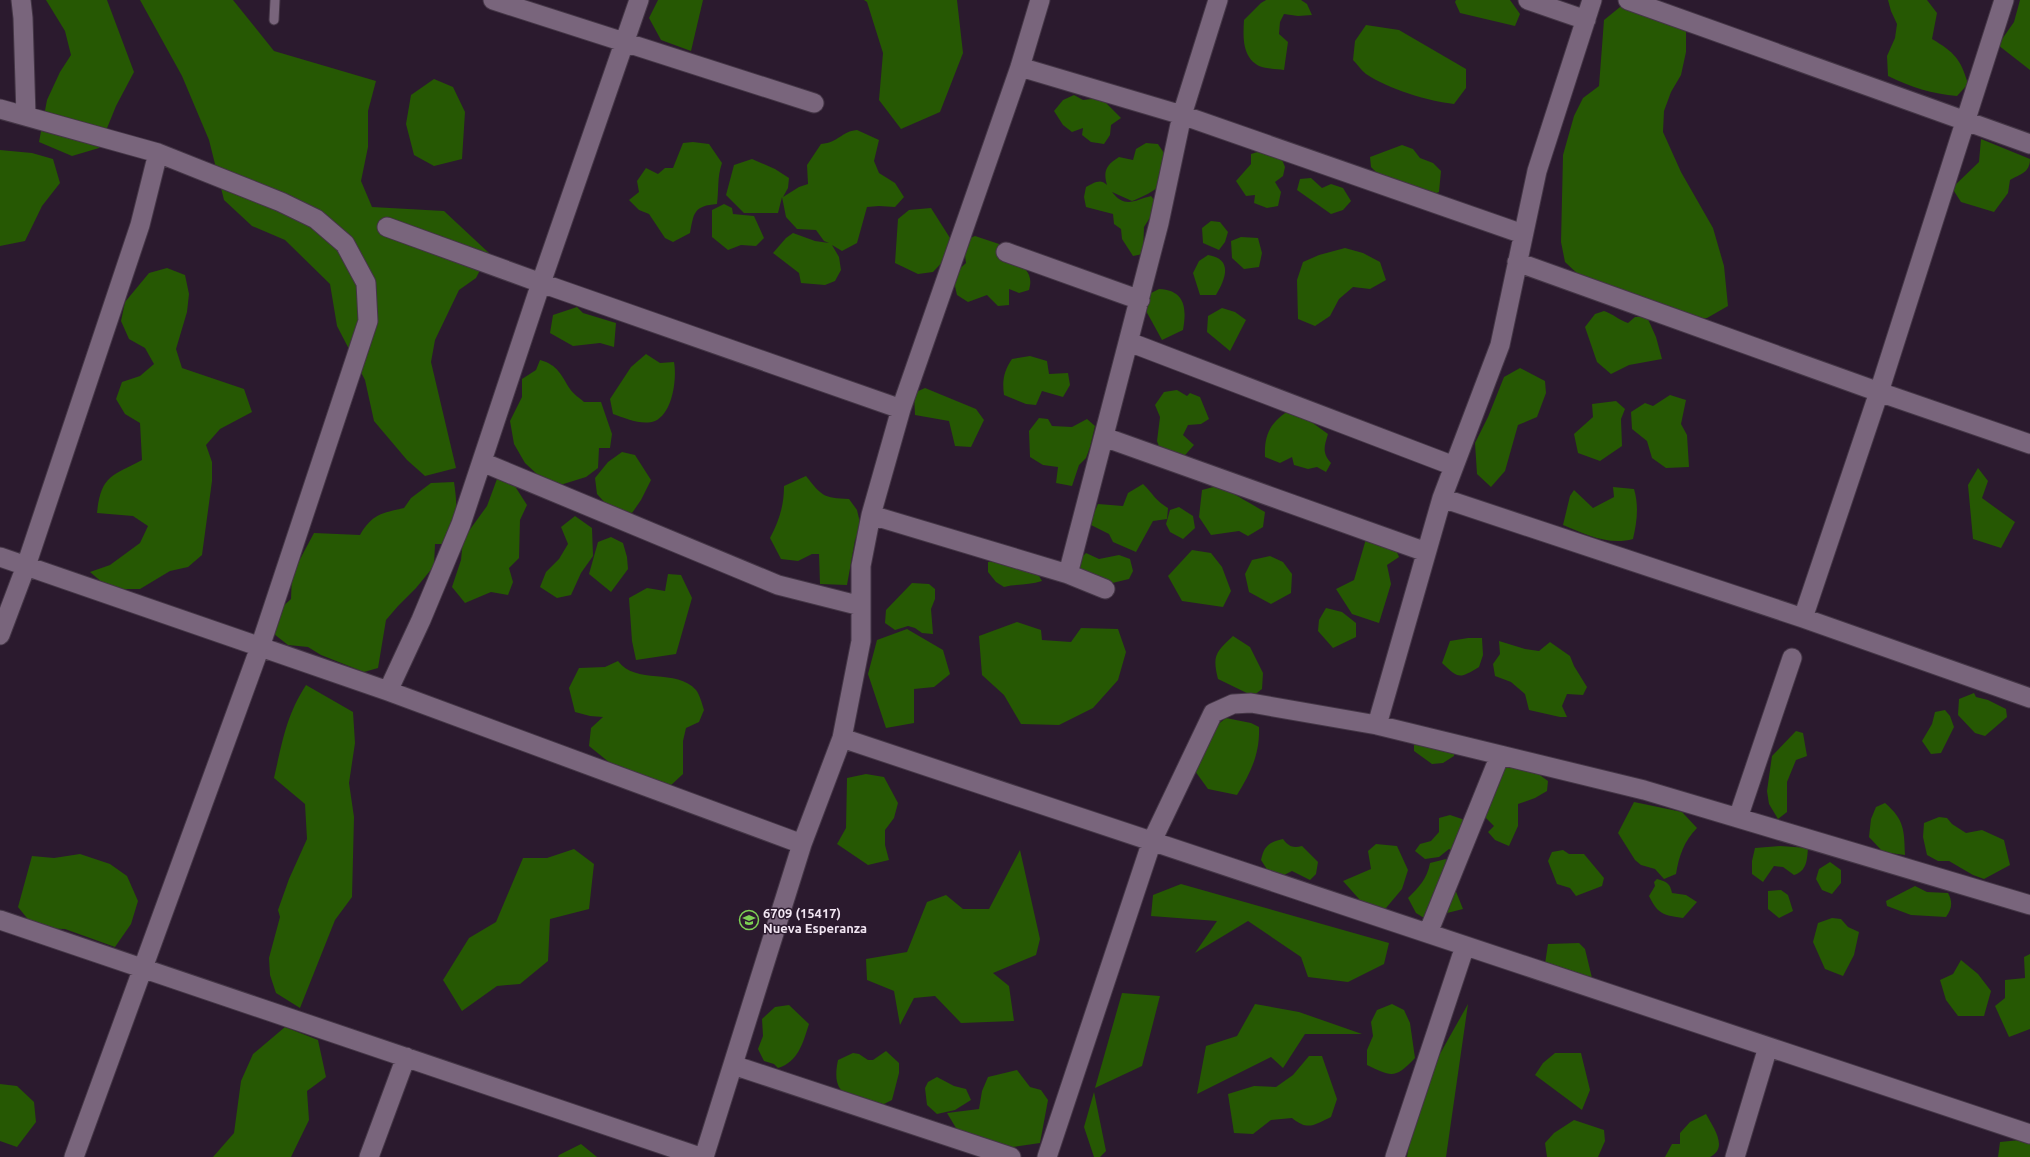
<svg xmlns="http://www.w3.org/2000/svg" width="2030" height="1157" viewBox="0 0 2030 1157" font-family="Ubuntu,sans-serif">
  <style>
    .forest { fill: #265803 }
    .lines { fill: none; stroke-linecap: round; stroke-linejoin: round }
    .lane-casing { stroke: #443646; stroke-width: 11 }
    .street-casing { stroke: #443646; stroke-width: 21 }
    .lane { stroke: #79657c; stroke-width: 9 }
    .street { stroke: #79657c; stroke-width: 19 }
    .labels { text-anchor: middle; stroke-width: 3; stroke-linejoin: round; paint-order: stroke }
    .poi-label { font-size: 13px; font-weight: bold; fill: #f1e5f2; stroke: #2b1a2e; text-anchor: start }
  </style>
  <rect width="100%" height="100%" fill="#2b1a2e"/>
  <!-- forest -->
  <path class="forest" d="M 46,0 L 107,0 L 134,72 L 116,106 L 99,148 L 72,156 L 39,142 L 47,100 L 60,72 L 71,55 L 65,31 Z
    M 140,0 L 233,0 L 274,51 L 376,81 L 368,111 L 368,147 L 361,181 L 372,207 L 444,211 L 489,253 L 476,278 L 459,290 L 435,340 L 431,362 L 456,468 L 425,476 L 407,460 L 374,421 L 365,380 L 337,326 L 330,284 L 285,240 L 252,226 L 224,200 L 209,140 L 182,76 Z
    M 658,0 L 703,0 L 691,51 L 661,40 L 649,18 Z
    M 864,0 L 957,0 L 963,53 L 940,112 L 901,129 L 879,100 L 883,53 L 867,2 Z
    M 1266,0 L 1301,0 L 1307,4 L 1312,15 L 1298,16 L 1284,14 L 1280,22 L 1279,34 L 1288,42 L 1284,70 C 1277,69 1266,69 1259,66 C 1242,57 1243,37 1244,20 L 1261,3 Z
    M 1456,0 L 1510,0 L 1520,14 L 1515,26 L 1460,13 L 1455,2 Z
    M 1888,0 L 1927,0 L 1937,13 L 1932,39 C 1954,52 1961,59 1968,84 L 1957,96 C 1932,94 1911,87 1888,76 L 1887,56 L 1895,38 L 1897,24 L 1891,11 Z
    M 2020,0 L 2030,0 L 2030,70 L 1998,45 L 2014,22 Z
    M 1625,3 L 1680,15 L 1686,32 L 1686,52 L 1681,75 L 1671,92 L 1664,111 L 1663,132 L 1681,172 L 1713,228 L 1724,266 L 1728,306 L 1707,318 L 1688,318 L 1581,277 L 1565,262 L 1561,242 L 1563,155 L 1574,116 L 1583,98 L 1599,86 L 1604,20 Z
    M 1366,25 L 1399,30 L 1466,69 L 1466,88 L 1454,104 C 1428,101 1388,89 1366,74 C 1361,70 1357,64 1353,60 L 1355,41 Z
    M 434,79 L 453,87 L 465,112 L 462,159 L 434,166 L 414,155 L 406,124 L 411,95 Z
    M 1074,95 L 1083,100 L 1101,98 L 1121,118 L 1111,125 L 1110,135 L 1104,144 L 1091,142 L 1082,135 L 1083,128 L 1072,132 L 1063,125 L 1054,111 L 1063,100 Z
    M 857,130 L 879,140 L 874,161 L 879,173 L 895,183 L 904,197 L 895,207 L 879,206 L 867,207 L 857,243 L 842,251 L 832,245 L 839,257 L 841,270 L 835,281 L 825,285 L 801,283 L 799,273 L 773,253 L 786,238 L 793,233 L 815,241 L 829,243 L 824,241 L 816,230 L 797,229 L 786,217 L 782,197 L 778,213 L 744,213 L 726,195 L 734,165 L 752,159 L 775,169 L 789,178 L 788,188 L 783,197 L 799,187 L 808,184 L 807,165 L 821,144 C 840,142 840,132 857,130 Z
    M 1981,139 L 2030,159 C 2030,173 2020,174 2010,180 L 2008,193 L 1994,212 L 1961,202 L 1952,188 L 1979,162 Z
    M 693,142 L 709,144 L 722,163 C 717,177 719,189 717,204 C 694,206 694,212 690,233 L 673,242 L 665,238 L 649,214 L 639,210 L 629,200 L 639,192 L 637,181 L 646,168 L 658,174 L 665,168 L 673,168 L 683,143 Z
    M 1146,143 L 1158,144 C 1161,149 1167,156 1167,161 C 1169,186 1151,193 1132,201 L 1112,192 C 1125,209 1135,200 1151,196 L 1155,201 L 1151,216 L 1144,227 L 1143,254 L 1133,256 L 1122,239 L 1121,229 L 1114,224 L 1113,214 L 1086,207 L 1084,197 L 1086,187 C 1094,183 1100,178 1107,185 C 1103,171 1106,165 1119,157 L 1133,160 L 1136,149 Z
    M 1402,145 L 1413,149 L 1420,158 L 1433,163 L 1441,171 L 1439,192 L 1430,196 L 1378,174 L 1371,167 L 1370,157 Z
    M 0,150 L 32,153 L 53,159 L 60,183 L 42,206 L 25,241 L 0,246 Z
    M 1264,150 L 1281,157 L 1285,167 L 1283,176 L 1275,182 L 1281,192 L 1278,206 L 1267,208 L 1254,203 L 1255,195 L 1246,196 L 1236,181 L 1251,164 L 1251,154 Z
    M 1311,178 L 1322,188 L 1331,184 L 1343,188 L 1351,201 L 1343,210 L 1331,214 L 1297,190 L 1300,179 Z
    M 724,204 L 732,208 L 733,214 L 754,216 L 764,238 L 756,246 L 741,245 L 728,250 L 712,237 L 712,210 Z
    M 931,208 L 950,238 L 949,255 L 933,272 L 918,274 L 895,263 L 898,219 L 909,210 Z
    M 1211,221 L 1220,222 L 1228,232 L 1225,242 L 1219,250 L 1203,243 L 1202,228 Z
    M 975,236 L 999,244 C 1006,263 1037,263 1029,290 L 1019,293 L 1009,289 L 1009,305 L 998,306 L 987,295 L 968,302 L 957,295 C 953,278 952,275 966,263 L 963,241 Z
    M 1241,237 L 1258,238 L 1262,253 L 1259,267 L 1244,269 L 1232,258 L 1231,241 Z
    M 1345,248 L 1363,253 L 1380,262 L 1386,280 L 1370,289 L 1353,287 L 1339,299 L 1330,316 L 1315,326 L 1298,319 L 1297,280 L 1303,262 L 1319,255 Z
    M 1208,255 C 1234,259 1225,280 1216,295 L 1200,295 L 1193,273 L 1199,261 Z
    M 167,268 L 185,275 L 189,294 L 187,312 L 176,349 L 182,368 L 244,389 L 252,412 L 220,429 L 206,445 L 212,462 L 212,481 L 202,555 L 188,567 L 170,571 L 140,589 L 121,589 L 104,584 L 90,572 L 110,565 L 140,543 L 148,526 L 133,516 L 97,513 C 101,475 112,476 142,460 L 140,423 L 125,414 L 116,399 L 122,382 L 140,376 L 154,364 L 145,348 L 129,339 L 121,321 L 125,302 L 149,273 Z
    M 1159,289 C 1185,290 1187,308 1183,330 L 1162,340 L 1145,309 L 1145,296 Z
    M 577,307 L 583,313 L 616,323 L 614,347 L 600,343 L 573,346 L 550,333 L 553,315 Z
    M 1222,308 L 1235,312 L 1246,320 L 1230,351 L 1207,332 L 1208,316 Z
    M 1604,311 C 1613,314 1619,320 1628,323 L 1635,317 L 1647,317 L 1656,337 L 1662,359 L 1629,365 L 1611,374 L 1597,362 L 1585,327 L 1595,314 Z
    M 646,354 L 660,363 L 674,362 C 677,378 673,413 655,421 C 642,426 625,418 613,414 L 610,399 L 631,367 Z
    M 1030,356 L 1047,361 L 1049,374 L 1068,373 L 1070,385 L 1063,397 L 1042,391 L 1036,405 L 1026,404 L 1004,395 C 1002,380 1004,371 1012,359 Z
    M 540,360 C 558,365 561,375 570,389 C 573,394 580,398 584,402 L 601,402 L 612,434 L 610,448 L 599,448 L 598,468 L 586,477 L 557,486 L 539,476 L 525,463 L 514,444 L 510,421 L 522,397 L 522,379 L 536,370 Z
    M 1520,368 L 1545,381 L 1546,393 L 1537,417 L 1518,425 L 1505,471 L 1491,487 L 1477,474 L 1475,443 L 1488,417 L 1504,377 Z
    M 925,388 L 976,409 L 984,420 L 971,447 L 955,446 L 949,421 L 915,415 L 914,393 Z
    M 1177,390 L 1187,396 L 1190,393 L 1200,397 L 1209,419 L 1201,424 L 1188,425 L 1183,435 L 1194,445 L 1179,462 L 1161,452 L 1157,441 L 1160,417 L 1155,405 L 1164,392 Z
    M 1670,395 L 1686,400 L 1681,424 L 1687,435 L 1689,467 L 1666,468 L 1652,458 L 1647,441 L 1632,429 L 1631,412 L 1645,403 L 1653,406 Z
    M 1616,401 L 1625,409 L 1621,419 L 1622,446 L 1600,461 L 1578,453 L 1574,434 L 1593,417 L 1592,404 Z
    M 1288,411 L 1303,416 L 1328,434 C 1324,447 1322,453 1331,463 L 1326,472 L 1317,467 L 1308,469 L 1294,465 L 1292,457 L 1280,463 L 1265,457 C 1264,435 1270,423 1288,411 Z
    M 1039,418 L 1048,419 L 1052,426 L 1072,427 L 1087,419 L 1095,426 L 1090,447 L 1086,458 L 1079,465 L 1072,486 L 1056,483 L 1058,467 L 1043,465 L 1030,457 L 1029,431 Z
    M 622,452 L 635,455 L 651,480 L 641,500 L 632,513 L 607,505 L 597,494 L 595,478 L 608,462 Z
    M 1978,468 L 1988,481 L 1982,498 L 2015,522 L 2001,548 L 1973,539 L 1968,485 Z
    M 806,476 C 822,496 823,498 849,499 L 857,510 L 861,527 L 855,540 L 847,585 L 820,584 L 819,554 L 812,554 L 798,561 L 781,559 L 770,538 C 779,521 784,506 784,486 Z
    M 497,479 L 511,480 L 527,505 L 520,520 L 519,558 L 509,568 L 513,582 L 508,595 L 491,592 L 465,603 L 452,587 L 461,560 L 463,539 L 487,506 Z
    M 454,482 C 458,510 458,519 442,544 L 435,544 L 434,566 L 416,588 L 398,606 L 386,620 L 378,668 L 364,672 L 321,655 L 308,647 L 288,645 L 274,634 L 269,619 L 291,599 L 292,574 L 314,533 L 360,535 C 372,514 382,513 404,508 L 411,498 L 431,483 Z
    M 1143,484 C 1154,495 1155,500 1168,508 L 1167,519 L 1153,521 L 1136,552 L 1113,542 L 1109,534 L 1089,524 L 1098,504 L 1123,506 L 1128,493 Z
    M 1217,486 C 1234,493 1249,503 1265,512 L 1263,527 L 1248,536 L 1239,531 L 1211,535 L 1199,517 L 1202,490 Z
    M 1613,487 L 1634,489 C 1639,506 1637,522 1633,539 C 1609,546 1585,534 1563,525 L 1570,496 L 1574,490 L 1593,508 L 1614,497 Z
    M 1179,507 L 1193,516 L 1195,528 L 1183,539 L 1170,532 L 1166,524 L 1170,510 Z
    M 575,516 L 592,528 L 593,556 L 581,573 L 571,595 L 557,598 L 540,587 L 546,572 L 559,559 L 568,544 L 561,527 Z
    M 611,537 L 623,543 L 627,557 L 628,569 L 611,592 L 589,574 L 598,542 Z
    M 1366,539 L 1394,545 L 1399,557 L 1387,565 L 1391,584 L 1379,623 L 1352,614 L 1336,589 L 1354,580 Z
    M 1192,550 L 1211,553 L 1222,567 L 1231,591 L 1223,607 L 1182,601 L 1168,576 Z
    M 1086,553 L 1099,559 L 1119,555 L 1130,559 L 1133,571 L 1129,579 L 1108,584 L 1078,571 L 1076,563 Z
    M 1270,556 L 1283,562 L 1292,574 L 1291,593 L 1271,604 L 1249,592 L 1245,574 L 1252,560 Z
    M 1006,560 L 1033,566 L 1042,581 C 1029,585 1016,584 1004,587 L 996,582 L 988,572 L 988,562 Z
    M 668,574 L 681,575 L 692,598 L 676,654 L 636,660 L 632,641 L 629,598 L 647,588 L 665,591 Z
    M 912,583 L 929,584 L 935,589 L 935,599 L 931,609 L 933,634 L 922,633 L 915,628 L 908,626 L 895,630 L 885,623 L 886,610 Z
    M 1326,608 L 1342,612 L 1356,623 L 1356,637 L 1333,648 L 1318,631 L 1319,620 Z
    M 1017,622 L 1041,630 L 1042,640 L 1071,642 L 1081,628 L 1118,629 L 1126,652 L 1118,680 L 1093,708 L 1059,725 L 1021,724 L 1004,695 L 982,675 L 979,636 Z
    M 907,629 L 943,650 L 950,674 L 934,687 L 914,689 L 914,723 L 886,728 L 868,674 L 877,640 Z
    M 1233,636 L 1250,647 L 1263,673 L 1262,689 L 1253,696 L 1218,679 C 1212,655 1216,652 1233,636 Z
    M 1468,638 L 1482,638 L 1483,655 L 1479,667 C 1459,679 1459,679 1442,663 L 1450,641 Z
    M 1499,641 L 1525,649 L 1539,651 L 1550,642 L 1570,656 L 1574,666 L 1587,687 L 1583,695 L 1567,694 L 1562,706 L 1567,717 L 1560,717 L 1529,710 L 1525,694 L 1511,682 L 1495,676 L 1493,664 L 1500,654 Z
    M 618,661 C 635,685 677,668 696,690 C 700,695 702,704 704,710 L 699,722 L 686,728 L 683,741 L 683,774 L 669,787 L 615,767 L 589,746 L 591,728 L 603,717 L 590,716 L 575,712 L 569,688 L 579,668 L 605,667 Z
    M 306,685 L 353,712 L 355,743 L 349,783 L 354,817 L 352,897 L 335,920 L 300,1008 L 276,993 L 270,975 L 269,958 L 280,917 L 278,910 L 289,879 L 307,839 L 305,804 L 274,778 C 282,743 286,716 306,685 Z
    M 1974,693 L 1976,697 L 1988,700 L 2006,709 L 2007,717 L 1985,736 L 1975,733 L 1958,715 L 1959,699 Z
    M 1945,710 L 1950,716 L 1954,727 L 1941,753 L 1931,754 L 1922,741 L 1932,724 L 1935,712 Z
    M 1226,718 L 1251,723 L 1259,727 C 1260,754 1251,772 1237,795 L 1208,789 L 1195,771 L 1212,729 Z
    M 1796,731 L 1803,733 L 1807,756 L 1796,760 L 1787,782 L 1787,812 L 1778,819 L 1769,804 L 1767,791 L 1772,756 Z
    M 1414,739 L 1454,746 L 1454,756 L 1443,763 L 1432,764 L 1414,751 Z
    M 1515,765 L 1537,773 L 1548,781 L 1547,791 L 1535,798 L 1518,804 L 1518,826 L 1509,846 L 1495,840 L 1488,832 L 1494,826 L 1483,815 L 1496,769 Z
    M 866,774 L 884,777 L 898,803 L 894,818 L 885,830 L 885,845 L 889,860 L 868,865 L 837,844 L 846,828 L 847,778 Z
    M 1634,802 L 1682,812 L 1697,828 C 1684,841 1679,856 1676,874 L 1664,879 L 1655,869 L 1641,865 L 1635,860 L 1618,833 Z
    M 1885,803 C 1905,820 1904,831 1905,855 L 1883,852 L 1869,837 L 1871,819 L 1876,807 Z
    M 1450,815 L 1462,819 L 1468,826 L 1455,852 L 1449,849 L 1439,857 L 1425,859 L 1415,851 L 1420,844 L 1431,841 L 1439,832 L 1439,818 Z
    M 1939,817 L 1947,818 L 1952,824 L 1966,833 L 1982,830 L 2004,840 L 2010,865 L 1984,879 L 1973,875 L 1949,861 L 1938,861 L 1927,855 L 1923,837 L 1924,823 Z
    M 1283,839 C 1289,847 1293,848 1302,846 L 1318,862 L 1316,874 L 1310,880 L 1292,871 L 1280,877 L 1268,871 L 1261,860 C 1264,846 1269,842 1283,839 Z
    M 1376,844 L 1397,846 L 1408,870 L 1402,889 L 1386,908 L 1367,908 L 1343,881 L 1371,869 L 1368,851 Z
    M 1780,846 L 1808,848 C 1807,860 1807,871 1794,875 L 1783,867 L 1774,866 L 1763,882 L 1752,874 L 1752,861 L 1755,848 Z
    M 574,849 L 594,864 L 589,909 L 550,919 L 548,961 L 520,984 L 497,986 L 462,1011 L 443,980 L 469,938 L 496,922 L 523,858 L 547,858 Z
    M 1020,850 L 1040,939 L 1036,955 L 993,973 L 1009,986 L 1014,1021 L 961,1023 L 935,996 L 914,998 L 900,1025 L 894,991 L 867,980 L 866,959 L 907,952 L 927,902 L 946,895 L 963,909 L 989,909 Z
    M 1563,850 L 1569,854 L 1584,854 L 1604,878 L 1602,886 L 1576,896 L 1570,888 L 1557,884 L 1548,861 L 1552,852 Z
    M 80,854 L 110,864 L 127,876 L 138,901 L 131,924 L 115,947 L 65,929 L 35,928 L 18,907 L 32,856 L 54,858 Z
    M 1446,859 L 1453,870 L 1451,879 L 1463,909 L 1447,913 L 1432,923 L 1416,913 L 1408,898 C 1419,887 1427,879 1430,863 Z
    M 1830,862 L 1841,870 L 1841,883 L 1832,894 L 1822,890 L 1816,879 L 1819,869 Z
    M 1657,879 C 1667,882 1670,883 1672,893 L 1686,895 L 1697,902 L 1683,918 C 1664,915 1658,915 1649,896 L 1655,886 L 1654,882 Z
    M 1181,884 L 1389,943 L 1384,964 L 1348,982 L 1308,977 L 1301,957 L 1248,921 L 1195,953 L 1217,921 L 1151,916 L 1153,895 Z
    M 1915,886 L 1927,892 L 1948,893 C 1953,902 1952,909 1946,917 L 1911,915 L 1887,906 L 1886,901 Z
    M 1781,890 L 1788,895 L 1793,911 L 1779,918 L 1768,909 L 1768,891 Z
    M 1832,918 L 1841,919 L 1848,927 L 1859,932 L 1854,955 L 1843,976 L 1825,969 L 1813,942 L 1818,923 Z
    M 1579,943 L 1585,949 L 1593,982 L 1545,964 L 1548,944 Z
    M 2030,954 L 2030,1029 L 2009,1037 L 1995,1006 L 2005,998 L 2005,980 L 2025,978 L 2024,957 Z
    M 1961,960 L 1978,974 L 1991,991 L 1984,1016 L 1958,1016 L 1946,1000 L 1940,980 L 1953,974 Z
    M 1122,993 L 1160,996 L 1142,1066 L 1095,1088 Z
    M 1255,1004 L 1299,1012 L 1362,1034 L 1305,1034 L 1283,1068 L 1271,1057 L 1197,1094 L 1206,1046 L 1237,1036 Z
    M 1392,1004 L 1404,1010 L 1410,1023 L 1415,1058 C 1395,1079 1392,1077 1367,1065 L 1367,1050 L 1373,1036 L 1371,1022 L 1377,1010 Z
    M 1468,1004 L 1446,1157 L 1407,1157 L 1418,1093 Z
    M 789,1005 L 809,1024 C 803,1043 798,1062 778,1068 L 774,1064 L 764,1061 L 758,1049 L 763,1036 L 762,1019 L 775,1007 Z
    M 285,1027 L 318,1040 L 326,1077 L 307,1091 L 309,1120 L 291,1157 L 213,1157 L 234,1133 L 241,1081 L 253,1054 Z
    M 886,1051 L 899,1063 L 899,1073 L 892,1100 L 880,1106 C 851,1096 830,1098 838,1060 L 853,1053 L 859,1054 L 868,1060 L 873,1060 Z
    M 1555,1053 L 1581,1053 L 1590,1090 L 1582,1110 L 1535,1075 L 1543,1063 Z
    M 1309,1056 L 1322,1056 L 1337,1099 L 1331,1117 C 1314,1125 1308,1131 1292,1118 L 1271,1120 L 1253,1134 L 1234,1133 L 1228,1094 L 1254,1086 L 1276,1087 L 1293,1075 Z
    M 1017,1070 L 1030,1087 L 1041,1090 L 1048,1100 L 1040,1143 L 1006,1148 L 959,1133 L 947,1113 L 979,1109 L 982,1091 L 988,1077 Z
    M 937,1077 L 954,1086 L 966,1089 L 971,1100 L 955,1110 L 937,1114 L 927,1105 L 925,1088 L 928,1082 Z
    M 0,1084 L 17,1086 L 34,1102 L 36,1122 L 17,1147 L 0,1141 Z
    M 1094,1092 L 1106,1151 L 1100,1157 L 1094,1157 L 1084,1127 Z
    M 1706,1114 C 1713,1127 1729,1148 1710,1157 L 1665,1157 L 1672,1144 L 1680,1144 L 1680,1133 L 1690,1122 Z
    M 1574,1120 L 1604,1130 L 1605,1141 L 1598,1157 L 1547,1157 L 1545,1143 L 1554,1133 Z
    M 2020,1140 L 2030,1142 L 2030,1157 L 1998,1157 L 2000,1142 Z
    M 581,1144 L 597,1157 L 558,1157 L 559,1155 Z"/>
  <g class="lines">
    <defs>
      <path id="lane" d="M 274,20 L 275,0"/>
      <path id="street" d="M 21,0 L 23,18 L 26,116
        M 493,0 L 814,103
        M 1528,0 L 1586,20
        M 1628,0 L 2030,144
        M 1020,67 L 1182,115 L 1523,234
        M 0,109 L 158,153 L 281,202 L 316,219 L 345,244 L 366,283 L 368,321 L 260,647 L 74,1157
        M 387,227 L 541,283 L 901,409
        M 1006,252 L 1140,300
        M 1517,262 L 1879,392 L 2030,444
        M 1129,342 L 1454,466
        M 1104,437 L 1426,552
        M 482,462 L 778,585 L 861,606
        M 1442,498 L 1803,618 L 2030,698
        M 871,515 L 1068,574 L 1105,589
        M 0,557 L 388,691 L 802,844
        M 1068,574 L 1159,223 L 1182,115 L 1218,0
        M 1803,618 L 1879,392 L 2004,0
        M 0,635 L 26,566 L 140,225 L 158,153
        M 388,691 L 421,620 L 461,524 L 541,283 L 639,0
        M 1377,725 L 1442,498 L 1500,345 L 1537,171 L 1592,0
        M 842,738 L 2030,1134
        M 1738,818 L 1792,658
        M 0,920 L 700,1157
        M 1428,933 L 1500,755
        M 733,1065 L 1011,1157
        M 369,1157 L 406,1057
        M 704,1157 L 802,844 L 842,738 L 861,641 L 861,566 L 871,515 L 901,409 L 1020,67 L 1040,0
        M 1047,1157 L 1152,841 L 1213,713 L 1233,704 L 1251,703 L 1377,725 L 1644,790 L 2030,905
        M 1395,1157 L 1465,946
        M 1735,1157 L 1768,1047"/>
    </defs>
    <!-- lane casing -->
    <use href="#lane" class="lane-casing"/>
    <!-- street casing -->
    <use href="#street" class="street-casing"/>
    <!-- lane -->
    <use href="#lane" class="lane"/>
    <!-- street -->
    <use href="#street" class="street"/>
  </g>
  <!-- icons -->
  <defs>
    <symbol id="school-ring" viewBox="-11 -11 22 22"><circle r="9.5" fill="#2b1a2e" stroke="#7dd154" stroke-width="1.5"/><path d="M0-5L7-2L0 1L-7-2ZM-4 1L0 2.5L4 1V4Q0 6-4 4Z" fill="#7dd154"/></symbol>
  </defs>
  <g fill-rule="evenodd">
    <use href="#school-ring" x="738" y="909" width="22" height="22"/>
  </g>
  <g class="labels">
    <!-- poi labels -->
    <g class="poi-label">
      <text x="763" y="918">6709 (15417)<tspan x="763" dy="15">Nueva Esperanza</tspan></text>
    </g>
  </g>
</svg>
